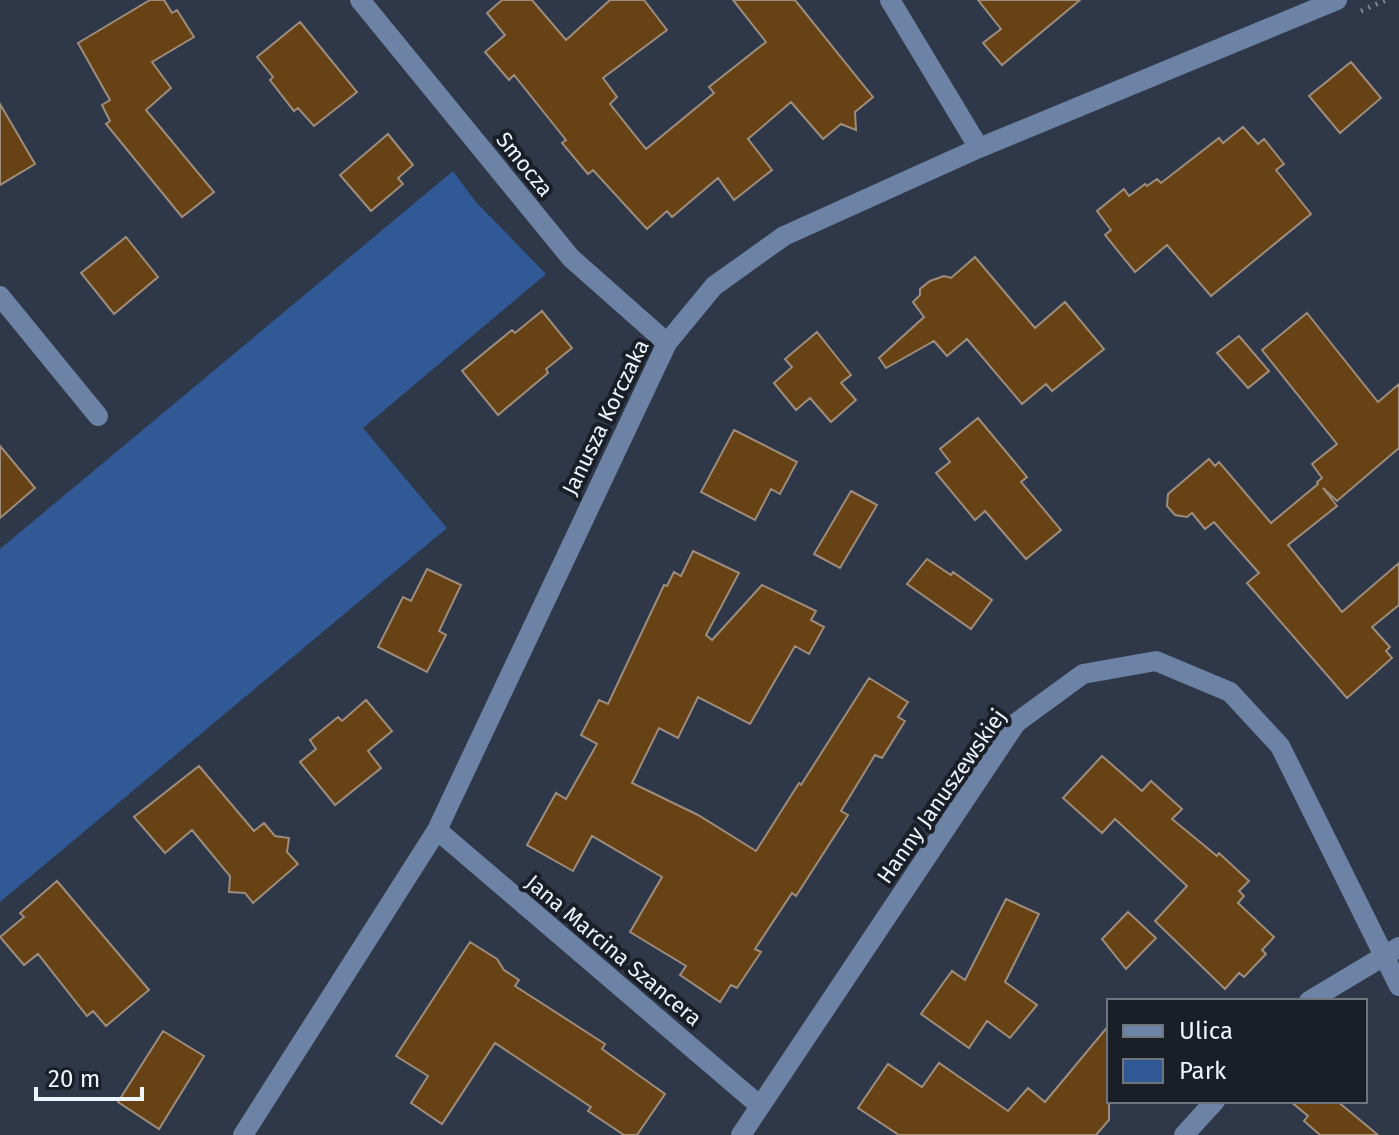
<svg xmlns="http://www.w3.org/2000/svg" width="1399" height="1135" viewBox="0 0 1399 1135" font-family="'Fira Sans',sans-serif">
  <style>
    .green { fill: #315995 }
    .building { fill: #674215; stroke: #9e8d7c; stroke-width: 2 }
    .lines { fill: none; stroke-linecap: round; stroke-linejoin: round }
    .path { stroke: #7d8592; stroke-width: 5; stroke-dasharray: 2 6; stroke-linecap: butt }
    .minor { stroke: #6d83a5; stroke-width: 20 }
    .labels { text-anchor: middle; stroke-width: 8; stroke-linejoin: round; paint-order: stroke }
    .street-label { font-size: 22px; fill: #eff5fd; stroke: #1a1f27 }
  </style>
  <rect width="100%" height="100%" fill="#2e3848"/>
  <!-- green -->
  <path class="green" d="M 453,171 L 475,201 L 546,274 L 363,428 L 447,528 L 0,902 L 0,549 Z"/>
  <!-- building -->
  <path class="building" d="M 150,0 L 164,0 L 172,13 L 177,10 L 194,37 L 152,62 L 171,88 L 146,110 L 214,192 L 182,217 L 106,124 L 110,121 L 102,105 L 110,100 L 78,43 Z
    M 502,0 L 532,0 L 566,40 L 610,0 L 644,0 L 667,30 L 603,78 L 617,97 L 610,104 L 646,149 L 714,93 L 709,87 L 766,42 L 733,0 L 795,0 L 873,97 L 855,112 L 856,130 L 841,124 L 823,139 L 791,102 L 748,139 L 772,170 L 734,200 L 718,178 L 672,217 L 667,211 L 647,229 L 593,170 L 588,174 L 562,143 L 566,140 L 514,75 L 509,80 L 485,52 L 505,35 L 487,13 Z
    M 978,0 L 1080,0 L 1002,65 L 983,43 L 1001,29 Z
    M 300,22 L 357,92 L 314,126 L 298,108 L 294,111 L 270,80 L 273,77 L 257,57 Z
    M 1351,62 L 1381,98 L 1340,133 L 1309,96 Z
    M 0,104 L 35,164 L 0,185 Z
    M 1243,127 L 1258,144 L 1264,139 L 1284,164 L 1276,170 L 1311,214 L 1211,296 L 1167,245 L 1135,272 L 1105,235 L 1111,230 L 1097,211 L 1124,189 L 1129,196 L 1145,184 L 1147,186 L 1157,179 L 1161,183 L 1219,138 L 1223,143 Z
    M 388,134 L 413,165 L 398,178 L 403,184 L 371,211 L 340,175 Z
    M 126,237 L 158,277 L 114,314 L 81,273 Z
    M 975,257 L 1035,328 L 1065,302 L 1104,349 L 1052,391 L 1046,384 L 1022,404 L 967,339 L 947,356 L 934,341 L 886,368 L 879,358 L 924,317 L 913,302 L 920,295 L 920,289 L 930,281 L 944,276 L 951,278 Z
    M 542,311 L 572,348 L 546,369 L 548,373 L 498,415 L 462,371 L 512,330 L 515,333 Z
    M 1307,313 L 1378,402 L 1399,384 L 1399,448 L 1337,501 L 1323,488 L 1337,506 L 1288,545 L 1342,612 L 1399,563 L 1399,605 L 1372,627 L 1390,647 L 1386,651 L 1392,658 L 1347,698 L 1247,583 L 1259,573 L 1214,522 L 1205,529 L 1192,513 L 1187,517 L 1175,515 L 1167,506 L 1168,494 L 1209,459 L 1215,466 L 1219,462 L 1271,523 L 1318,484 L 1317,482 L 1322,478 L 1312,464 L 1337,444 L 1262,350 Z
    M 817,332 L 851,375 L 841,383 L 856,400 L 831,422 L 810,398 L 796,410 L 774,383 L 792,367 L 785,359 Z
    M 1239,336 L 1269,371 L 1248,388 L 1217,353 Z
    M 978,418 L 1027,477 L 1021,482 L 1061,530 L 1026,559 L 985,511 L 975,520 L 936,473 L 950,462 L 940,449 Z
    M 734,430 L 797,462 L 780,494 L 771,489 L 755,520 L 701,492 Z
    M 0,446 L 35,488 L 0,518 Z
    M 851,491 L 877,505 L 840,568 L 814,554 Z
    M 693,551 L 739,573 L 706,635 L 712,640 L 762,585 L 816,611 L 811,620 L 824,627 L 809,654 L 795,646 L 750,724 L 698,697 L 678,738 L 659,728 L 632,783 L 698,815 L 756,851 L 799,783 L 801,785 L 869,678 L 908,702 L 898,717 L 905,721 L 882,758 L 875,755 L 841,811 L 848,815 L 796,896 L 792,893 L 755,949 L 761,952 L 737,988 L 731,985 L 720,1002 L 680,975 L 686,966 L 630,932 L 662,877 L 592,836 L 573,871 L 527,845 L 556,793 L 566,799 L 597,744 L 581,735 L 599,700 L 608,704 L 664,585 L 667,586 L 674,572 L 681,576 Z
    M 927,559 L 951,575 L 953,572 L 992,600 L 971,629 L 907,584 Z
    M 427,569 L 461,585 L 439,631 L 446,635 L 427,672 L 378,647 L 403,597 L 411,601 Z
    M 366,700 L 392,731 L 368,751 L 381,768 L 335,805 L 300,762 L 316,749 L 310,740 L 338,717 L 342,721 Z
    M 1102,756 L 1142,791 L 1151,781 L 1182,809 L 1172,819 L 1217,856 L 1219,853 L 1249,881 L 1239,891 L 1244,896 L 1238,903 L 1274,937 L 1262,950 L 1266,954 L 1244,977 L 1239,973 L 1225,989 L 1155,921 L 1187,886 L 1115,819 L 1102,833 L 1063,798 Z
    M 199,766 L 254,831 L 264,823 L 275,836 L 289,838 L 287,852 L 298,864 L 253,903 L 245,893 L 229,892 L 230,876 L 192,830 L 165,853 L 134,817 Z
    M 57,881 L 149,990 L 106,1026 L 93,1011 L 87,1016 L 38,954 L 24,965 L 0,937 L 24,917 L 20,913 Z
    M 1006,899 L 1039,914 L 1005,982 L 1037,1005 L 1010,1038 L 987,1021 L 969,1048 L 921,1014 L 952,971 L 965,980 Z
    M 1128,912 L 1156,938 L 1126,969 L 1102,939 Z
    M 470,942 L 497,959 L 504,970 L 519,980 L 515,986 L 605,1044 L 602,1049 L 665,1094 L 637,1135 L 624,1135 L 588,1111 L 591,1107 L 495,1043 L 442,1124 L 411,1103 L 428,1076 L 396,1056 Z
    M 1109,1025 L 1109,1120 L 1096,1135 L 899,1135 L 858,1108 L 888,1064 L 922,1087 L 939,1063 L 1008,1111 L 1028,1088 L 1045,1102 Z
    M 163,1031 L 204,1056 L 159,1129 L 118,1102 Z
    M 1290,1101 L 1337,1101 L 1378,1135 L 1320,1135 L 1304,1121 L 1308,1116 Z"/>
  <g class="lines">
    <!-- path -->
    <path class="path" d="M 1361,11 L 1386,0"/>
    <!-- minor -->
    <path class="minor" d="M 360,0 L 571,258 L 667,343
      M 890,0 L 979,148
      M 0,296 L 98,416
      M 437,830 L 760,1106
      M 1309,1001 L 1399,947
      M 243,1135 L 437,830 L 667,343 L 714,286 L 784,236 L 979,148 L 1337,0
      M 741,1135 L 1016,723 L 1083,674 L 1156,661 L 1230,692 L 1280,746 L 1399,986
      M 1184,1135 L 1215,1101"/>
  </g>
  <g class="labels">
    <!-- street labels -->
    <g class="street-label">
      <text transform="translate(525 164) rotate(51)" y="8">Smocza</text>
      <text transform="translate(605 417) rotate(-64)" y="8">Janusza Korczaka</text>
      <text transform="translate(941 796) rotate(-55)" y="8">Hanny Januszewskiej</text>
      <text transform="translate(614 950) rotate(40)" y="8">Jana Marcina Szancera</text>
    </g>
  </g>
  <!-- legend -->
  <rect x="1107" y="999" width="260" height="104" fill="#1a1f27" stroke="#6f757d" stroke-width="2"/>
  <rect x="1123" y="1025" width="40" height="12" fill="#6d83a5" stroke="#6f757d" stroke-width="2"/>
  <text x="1179" y="1039" font-size="24" fill="#eff5fd">Ulica</text>
  <rect x="1123" y="1059" width="40" height="24" fill="#315995" stroke="#6f757d" stroke-width="2"/>
  <text x="1179" y="1079" font-size="24" fill="#eff5fd">Park</text>
  <!-- scale -->
  <path d="M36 1087v12h106v-12" fill="none" stroke="#eff5fd" stroke-width="4"/>
  <text x="48" y="1087" font-size="24" fill="#eff5fd" stroke="#1a1f27" stroke-width="6" paint-order="stroke">20 m</text>
</svg>
